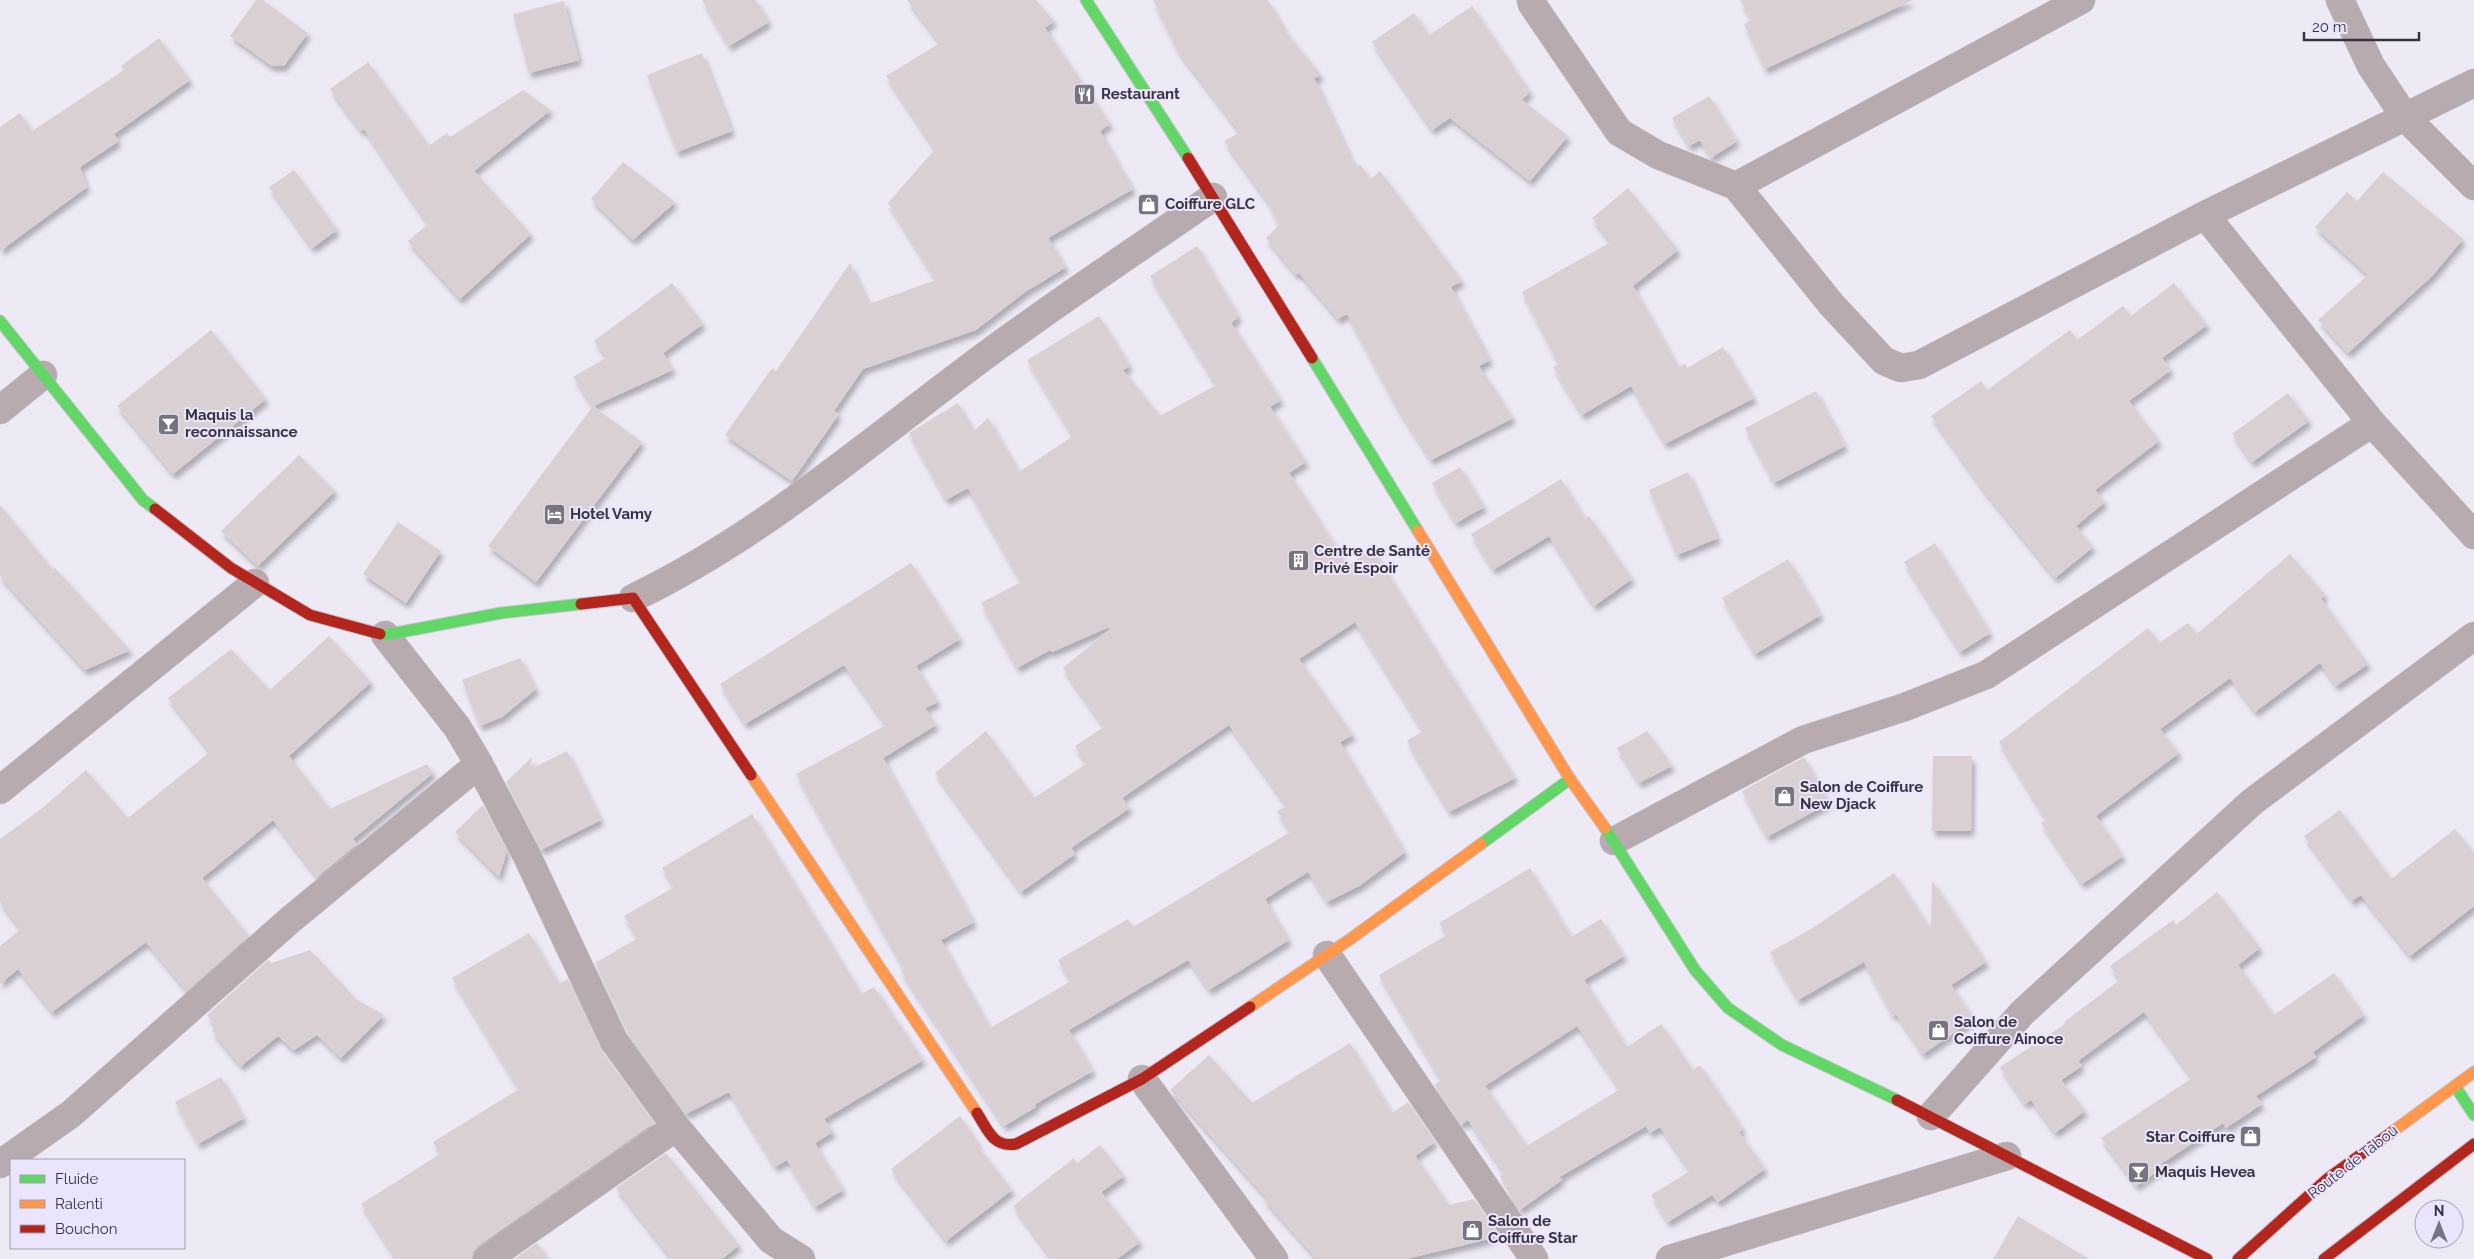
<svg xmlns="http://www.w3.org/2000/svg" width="2474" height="1259" viewBox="0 0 2474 1259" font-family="Raleway,sans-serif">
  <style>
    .building { fill: #dad0d4; fill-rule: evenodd; filter: url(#shadow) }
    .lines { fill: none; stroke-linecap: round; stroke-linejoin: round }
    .street-casing { stroke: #c9c6d1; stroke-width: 29 }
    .fast-casing { stroke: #c9c6d1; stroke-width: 13 }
    .slow-casing { stroke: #c9c6d1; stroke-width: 13 }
    .jam-casing { stroke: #c9c6d1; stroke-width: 13 }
    .street { stroke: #b7abaf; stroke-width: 28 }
    .fast { stroke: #63d668; stroke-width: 11 }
    .slow { stroke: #ff974d; stroke-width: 11 }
    .jam { stroke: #b3261e; stroke-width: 11 }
    .labels { text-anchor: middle; stroke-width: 4; stroke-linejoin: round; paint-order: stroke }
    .poi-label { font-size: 15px; font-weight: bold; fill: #373440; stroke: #eae4fc; text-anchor: start }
    .street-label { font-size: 15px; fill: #373440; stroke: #eae4fc }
  </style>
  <defs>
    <filter id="shadow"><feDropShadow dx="3" dy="5.5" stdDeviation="2.5" flood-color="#0004"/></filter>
  </defs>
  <rect width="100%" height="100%" fill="#edeaf6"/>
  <!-- building -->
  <path class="building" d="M 256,0 L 263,0 L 308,33 L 284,66 L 272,66 L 230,36 Z
    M 702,0 L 756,0 L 769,22 L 729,46 Z
    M 907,0 L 1036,0 L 1054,21 L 1045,28 L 1110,124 L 1100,131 L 1133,189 L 1048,238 L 1066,267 L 1025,292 L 976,330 L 863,369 L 834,411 L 839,414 L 792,481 L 725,435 L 772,368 L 776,371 L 850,263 L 869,304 L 936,280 L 888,203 L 935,149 L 886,76 L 940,43 Z
    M 1153,0 L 1268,0 L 1286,32 L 1321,75 L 1314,78 L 1355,167 L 1361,165 L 1370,180 L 1380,171 L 1462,281 L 1451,287 L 1490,360 L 1479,366 L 1513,418 L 1431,460 L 1398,409 L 1347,314 L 1338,319 L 1299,273 L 1296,275 L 1266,238 L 1279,225 L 1268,202 L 1224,141 L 1240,132 L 1178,51 Z
    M 1740,0 L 1913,0 L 1765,69 L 1744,24 L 1751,20 Z
    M 564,1 L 579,60 L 529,73 L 513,14 Z
    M 1472,6 L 1530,92 L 1522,100 L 1568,136 L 1530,181 L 1450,118 L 1432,130 L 1372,42 L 1414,13 L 1429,35 Z
    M 159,38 L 190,80 L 114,134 L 119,141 L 80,167 L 87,187 L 0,251 L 0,127 L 20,113 L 32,131 L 124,70 L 121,66 Z
    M 702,53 L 732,131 L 677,152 L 647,75 Z
    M 368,62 L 429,146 L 447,133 L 450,137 L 523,90 L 551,110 L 474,171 L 531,234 L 460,299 L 408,241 L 428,224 L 364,129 L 361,131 L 330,89 Z
    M 1709,96 L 1737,141 L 1711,158 L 1700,140 L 1689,146 L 1672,118 Z
    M 623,162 L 675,202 L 633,240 L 591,199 Z
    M 294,170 L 337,230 L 312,248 L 269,187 Z
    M 2383,172 L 2463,239 L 2433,275 L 2348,353 L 2318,320 L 2368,275 L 2315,227 L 2347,192 L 2357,201 Z
    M 1628,188 L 1678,250 L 1633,286 L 1678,367 L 1685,364 L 1687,368 L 1723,347 L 1754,398 L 1665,444 L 1631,386 L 1582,415 L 1553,367 L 1559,364 L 1522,292 L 1611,242 L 1592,218 Z
    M 1197,246 L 1239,317 L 1231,323 L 1281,400 L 1270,407 L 1306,462 L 1289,473 L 1348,566 L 1372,548 L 1515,778 L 1449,812 L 1407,741 L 1423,731 L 1355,622 L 1299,659 L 1353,735 L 1340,742 L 1405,852 L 1359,886 L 1327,902 L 1308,872 L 1265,899 L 1289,940 L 1209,990 L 1188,960 L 1069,1030 L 1093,1071 L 1035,1104 L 1036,1107 L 1004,1126 L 901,971 L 904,969 L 796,774 L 886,725 L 844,665 L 745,724 L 720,684 L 911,563 L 960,639 L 916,666 L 938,702 L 925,708 L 936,725 L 883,758 L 974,922 L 941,940 L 990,1028 L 1071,981 L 1058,960 L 1128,919 L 1133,927 L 1290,832 L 1277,811 L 1287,806 L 1229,725 L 1122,798 L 1130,808 L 1071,848 L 1075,854 L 1021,892 L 935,773 L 986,731 L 1034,798 L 1086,764 L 1075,746 L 1104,727 L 1063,668 L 1110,629 L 1109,627 L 1052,652 L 1050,650 L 1017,668 L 981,603 L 1021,582 L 968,488 L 946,500 L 909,433 L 958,403 L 974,431 L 988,418 L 1019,472 L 1073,436 L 1027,360 L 1099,316 L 1130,366 L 1123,370 L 1160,416 L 1216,385 L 1150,276 Z
    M 672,283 L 703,324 L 663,353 L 673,370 L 593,406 L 573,377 L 607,357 L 594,341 Z
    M 2174,283 L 2207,325 L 2162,358 L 2171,370 L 2129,401 L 2159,441 L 2095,490 L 2105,502 L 2076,526 L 2093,547 L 2055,578 L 1982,488 L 1931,416 L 1981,381 L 1987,390 L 2070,330 L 2077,340 L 2123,306 L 2131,316 Z
    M 211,330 L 266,399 L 173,474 L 117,406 Z
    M 1816,391 L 1845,446 L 1774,483 L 1745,428 Z
    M 2288,393 L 2309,421 L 2252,462 L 2232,434 Z
    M 593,406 L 642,442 L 536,582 L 488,546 Z
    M 299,455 L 335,491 L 258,566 L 221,531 Z
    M 1460,467 L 1484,507 L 1456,523 L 1432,483 Z
    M 1688,472 L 1718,538 L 1677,555 L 1649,490 Z
    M 1561,479 L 1585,519 L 1589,516 L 1632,579 L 1594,606 L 1549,536 L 1493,570 L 1471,534 Z
    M 0,505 L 53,570 L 55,568 L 130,650 L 85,670 L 0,576 Z
    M 398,522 L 441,551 L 406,603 L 363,574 Z
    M 1935,543 L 1990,633 L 1960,652 L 1904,562 Z
    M 2290,554 L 2325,595 L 2321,599 L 2368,664 L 2336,686 L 2320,663 L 2255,712 L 2230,678 L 2160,729 L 2179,753 L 2096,816 L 2123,856 L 2082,884 L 2041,823 L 2046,819 L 1999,742 L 2148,628 L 2159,643 L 2188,623 L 2197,634 Z
    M 1788,559 L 1821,615 L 1755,654 L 1722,598 Z
    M 329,636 L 371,682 L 289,756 L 330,809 L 427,764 L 433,773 L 353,839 L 357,844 L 317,877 L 273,820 L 202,878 L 249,936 L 187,991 L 146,942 L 52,1012 L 18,969 L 0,984 L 0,946 L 21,929 L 0,902 L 0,839 L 41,809 L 86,770 L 128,818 L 210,752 L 168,698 L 231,649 L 270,690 Z
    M 520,658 L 536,689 L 502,717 L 480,726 L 462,680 Z
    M 1647,731 L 1672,766 L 1639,783 L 1617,748 Z
    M 567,751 L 601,820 L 541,850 L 506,782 L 532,757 L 529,770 Z
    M 1933,756 L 1972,756 L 1971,831 L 1932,831 Z
    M 1804,757 L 1829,803 L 1767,837 L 1742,791 Z
    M 483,805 L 507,851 L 499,877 L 455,832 Z
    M 2340,810 L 2391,879 L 2455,829 L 2474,853 L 2474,906 L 2410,956 L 2361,895 L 2352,901 L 2304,836 Z
    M 752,814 L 861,994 L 874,987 L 923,1060 L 824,1119 L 833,1132 L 815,1143 L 843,1190 L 815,1207 L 787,1160 L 775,1167 L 729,1092 L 686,1114 L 628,1033 L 595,963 L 638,938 L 624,916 L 674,887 L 662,868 Z
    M 1530,868 L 1571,937 L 1601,919 L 1624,956 L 1584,980 L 1627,1047 L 1661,1024 L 1693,1070 L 1700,1065 L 1743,1129 L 1739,1132 L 1765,1169 L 1718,1202 L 1712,1195 L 1668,1222 L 1651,1195 L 1690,1171 L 1660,1127 L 1650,1133 L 1646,1126 L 1558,1178 L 1563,1179 L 1520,1210 L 1507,1191 L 1510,1190 L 1500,1176 L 1504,1173 L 1468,1120 L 1461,1125 L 1434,1085 L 1441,1080 L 1379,975 L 1447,935 L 1439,923 ZM 1577,1026 L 1620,1089 L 1527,1146 L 1485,1086 Z
    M 1894,873 L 1931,930 L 1932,880 L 1986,962 L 1951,985 L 1974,1019 L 1923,1054 L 1896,1014 L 1893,1016 L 1864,962 L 1798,1000 L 1770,952 L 1814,927 Z
    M 2217,892 L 2260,948 L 2238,965 L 2274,1015 L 2334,973 L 2364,1015 L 2313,1052 L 2316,1057 L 2256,1096 L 2262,1104 L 2226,1128 L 2223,1123 L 2161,1164 L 2163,1167 L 2136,1186 L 2101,1138 L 2192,1078 L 2144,1012 L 2078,1061 L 2082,1066 L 2061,1080 L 2085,1111 L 2055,1133 L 2031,1100 L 2025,1104 L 2000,1067 L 2065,1024 L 2064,1022 L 2120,980 L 2110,966 L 2173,920 L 2176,925 Z
    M 529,933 L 559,984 L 568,979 L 601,1050 L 654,1123 L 478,1246 L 473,1252 L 472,1259 L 396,1259 L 361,1204 L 440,1154 L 433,1142 L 519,1089 L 452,978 Z
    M 310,950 L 356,999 L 384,1015 L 341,1058 L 317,1035 L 294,1050 L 278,1036 L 241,1066 L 212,1031 L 216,1027 L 207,1015 L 268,960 L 271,963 Z
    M 1350,1043 L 1392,1113 L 1408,1102 L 1435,1142 L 1415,1156 L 1449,1205 L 1474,1199 L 1494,1228 L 1491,1230 L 1493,1238 L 1406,1259 L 1317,1259 L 1264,1199 L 1266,1197 L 1170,1090 L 1209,1055 L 1252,1103 Z
    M 221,1077 L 244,1118 L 198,1144 L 175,1102 Z
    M 960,1116 L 978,1143 L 976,1144 L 1012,1190 L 946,1241 L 891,1169 Z
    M 1100,1145 L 1124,1176 L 1101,1192 L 1140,1242 L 1117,1259 L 1052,1259 L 1013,1206 L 1074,1158 L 1077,1163 Z
    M 666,1153 L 739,1245 L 722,1259 L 672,1259 L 616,1188 Z
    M 2018,1216 L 2089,1259 L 1993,1259 Z
    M 537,1243 L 549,1259 L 514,1259 Z"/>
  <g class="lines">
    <defs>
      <path id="street" d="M 1531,0 L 1532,4 L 1619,132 L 1658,155 L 1736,186 L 1831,304 L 1884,361 L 1901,368 L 1919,365 L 2205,215 L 2474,83
        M 2340,0 L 2371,66 L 2405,117 L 2474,186
        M 1736,186 L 2081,0
        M 2205,215 L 2372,423 L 2474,535
        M 0,410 L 43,375
        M 633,598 C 756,539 858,451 966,370 C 1046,309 1131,254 1213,197
        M 385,635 L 457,727 L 479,764 L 527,856 L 614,1041 L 676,1127 L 771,1240 L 801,1259
        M 0,790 L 255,583
        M 1614,841 L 1803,740 L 1905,707 L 1986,675 L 2372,423
        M 1327,955 L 1534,1259
        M 1142,1079 L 1274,1259
        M 1931,1116 L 2022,1013 L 2252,802 L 2474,636
        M 0,1164 L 71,1114 L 290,920 L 479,764
        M 487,1259 L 676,1127
        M 1670,1259 L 2007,1156"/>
      <path id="fast" d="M 1086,0 L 1188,158
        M 0,321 L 143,500 L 155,509
        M 1312,358 L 1418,531
        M 380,634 L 385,635 L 501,613 L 581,604
        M 1605,828 L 1695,970 L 1728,1008 L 1782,1045 L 1897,1100
        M 1481,844 L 1570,779
        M 2455,1086 L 2474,1115"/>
      <path id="slow" d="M 1418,531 L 1570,779 L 1605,828
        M 751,775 L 977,1113
        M 1250,1007 L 1349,940 L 1481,844
        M 2392,1132 L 2474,1072"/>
      <path id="jam" d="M 1188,158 L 1312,358
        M 155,509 L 231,568 L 310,615 L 380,634
        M 581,604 L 633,598 L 751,775
        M 1897,1100 L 2207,1259
        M 977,1113 C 988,1130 993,1148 1016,1144 L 1142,1079 L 1250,1007
        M 2238,1259 L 2327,1179 L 2392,1132
        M 2324,1259 L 2474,1144"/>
    </defs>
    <!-- street casing -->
    <use href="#street" class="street-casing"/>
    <!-- fast casing -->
    <use href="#fast" class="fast-casing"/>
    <!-- slow casing -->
    <use href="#slow" class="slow-casing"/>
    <!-- jam casing -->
    <use href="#jam" class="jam-casing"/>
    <!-- street -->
    <use href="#street" class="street"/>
    <!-- fast -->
    <use href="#fast" class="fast"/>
    <!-- slow -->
    <use href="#slow" class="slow"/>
    <!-- jam -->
    <use href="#jam" class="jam"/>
  </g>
  <!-- icons -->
  <defs>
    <symbol id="restaurant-square" viewBox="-11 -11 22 22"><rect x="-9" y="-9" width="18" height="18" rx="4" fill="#777480" stroke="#eae4fc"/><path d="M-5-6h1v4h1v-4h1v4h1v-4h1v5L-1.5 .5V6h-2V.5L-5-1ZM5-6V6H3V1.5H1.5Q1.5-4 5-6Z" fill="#fff"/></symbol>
    <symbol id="shop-square" viewBox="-11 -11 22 22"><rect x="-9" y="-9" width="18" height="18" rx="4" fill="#777480" stroke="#eae4fc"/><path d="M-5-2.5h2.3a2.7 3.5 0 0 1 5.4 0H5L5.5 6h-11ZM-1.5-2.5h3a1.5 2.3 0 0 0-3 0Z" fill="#fff"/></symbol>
    <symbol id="bar-square" viewBox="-11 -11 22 22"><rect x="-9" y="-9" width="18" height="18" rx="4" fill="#777480" stroke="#eae4fc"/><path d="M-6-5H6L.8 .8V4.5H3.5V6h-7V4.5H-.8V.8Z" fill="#fff"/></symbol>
    <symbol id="hotel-square" viewBox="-11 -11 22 22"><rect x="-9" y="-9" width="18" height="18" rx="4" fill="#777480" stroke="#eae4fc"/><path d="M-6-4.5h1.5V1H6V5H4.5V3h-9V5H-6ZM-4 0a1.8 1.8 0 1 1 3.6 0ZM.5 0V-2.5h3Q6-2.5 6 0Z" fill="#fff"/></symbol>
    <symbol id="building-square" viewBox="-11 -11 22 22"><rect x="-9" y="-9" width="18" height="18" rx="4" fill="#777480" stroke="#eae4fc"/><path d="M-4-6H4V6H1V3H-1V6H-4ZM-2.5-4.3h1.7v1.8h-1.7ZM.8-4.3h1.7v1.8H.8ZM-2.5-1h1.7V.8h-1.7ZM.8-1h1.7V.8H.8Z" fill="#fff"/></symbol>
  </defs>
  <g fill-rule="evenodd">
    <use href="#restaurant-square" x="1072" y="82" width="25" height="25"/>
    <use href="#shop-square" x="1136" y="192" width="25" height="25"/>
    <use href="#bar-square" x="156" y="412" width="25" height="25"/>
    <use href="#hotel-square" x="542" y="502" width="25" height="25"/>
    <use href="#building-square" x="1286" y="548" width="25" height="25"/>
    <use href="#shop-square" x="1772" y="784" width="25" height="25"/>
    <use href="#shop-square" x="1926" y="1018" width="25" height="25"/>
    <use href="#shop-square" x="2238" y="1124" width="25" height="25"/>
    <use href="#bar-square" x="2126" y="1160" width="25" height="25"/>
    <use href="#shop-square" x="1460" y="1218" width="25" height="25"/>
  </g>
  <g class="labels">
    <!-- poi labels -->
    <g class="poi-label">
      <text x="1101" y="99">Restaurant</text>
      <text x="1165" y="209">Coiffure GLC</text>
      <text x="185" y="420">Maquis la<tspan x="185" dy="17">reconnaissance</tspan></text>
      <text x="570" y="519">Hotel Vamy</text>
      <text x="1314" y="556">Centre de Santé<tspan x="1314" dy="17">Privé Espoir</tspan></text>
      <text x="1800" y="792">Salon de Coiffure<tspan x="1800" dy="17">New Djack</tspan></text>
      <text x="1954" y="1027">Salon de<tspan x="1954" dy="17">Coiffure Ainoce</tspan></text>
      <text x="2235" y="1142" text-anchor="end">Star Coiffure</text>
      <text x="2155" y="1177">Maquis Hevea</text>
      <text x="1488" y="1226">Salon de<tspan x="1488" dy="17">Coiffure Star</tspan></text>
    </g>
    <!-- street labels -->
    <g class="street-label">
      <text transform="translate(2353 1162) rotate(-38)" y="5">Route de Tabou</text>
    </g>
  </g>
  <!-- legend -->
  <rect x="10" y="1159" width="175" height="90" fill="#eae4fc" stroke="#a29eb1"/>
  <rect x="20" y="1175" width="25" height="8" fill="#63d668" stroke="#a29eb1"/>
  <text x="55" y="1184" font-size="15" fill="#373440">Fluide</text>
  <rect x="20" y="1200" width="25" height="8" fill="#ff974d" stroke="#a29eb1"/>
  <text x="55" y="1209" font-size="15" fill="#373440">Ralenti</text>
  <rect x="20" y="1225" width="25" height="8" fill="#b3261e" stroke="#a29eb1"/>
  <text x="55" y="1234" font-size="15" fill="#373440">Bouchon</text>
  <!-- north arrow -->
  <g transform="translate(2439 1224)"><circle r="24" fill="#eae4fc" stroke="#a29eb1"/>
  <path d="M0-4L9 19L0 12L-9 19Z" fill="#777480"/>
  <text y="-8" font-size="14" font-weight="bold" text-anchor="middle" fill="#373440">N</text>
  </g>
  <!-- scale -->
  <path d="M2304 32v8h115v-8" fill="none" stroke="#373440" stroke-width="2.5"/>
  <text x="2312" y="32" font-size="15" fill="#373440" stroke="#eae4fc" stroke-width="4" paint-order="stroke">20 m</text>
</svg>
